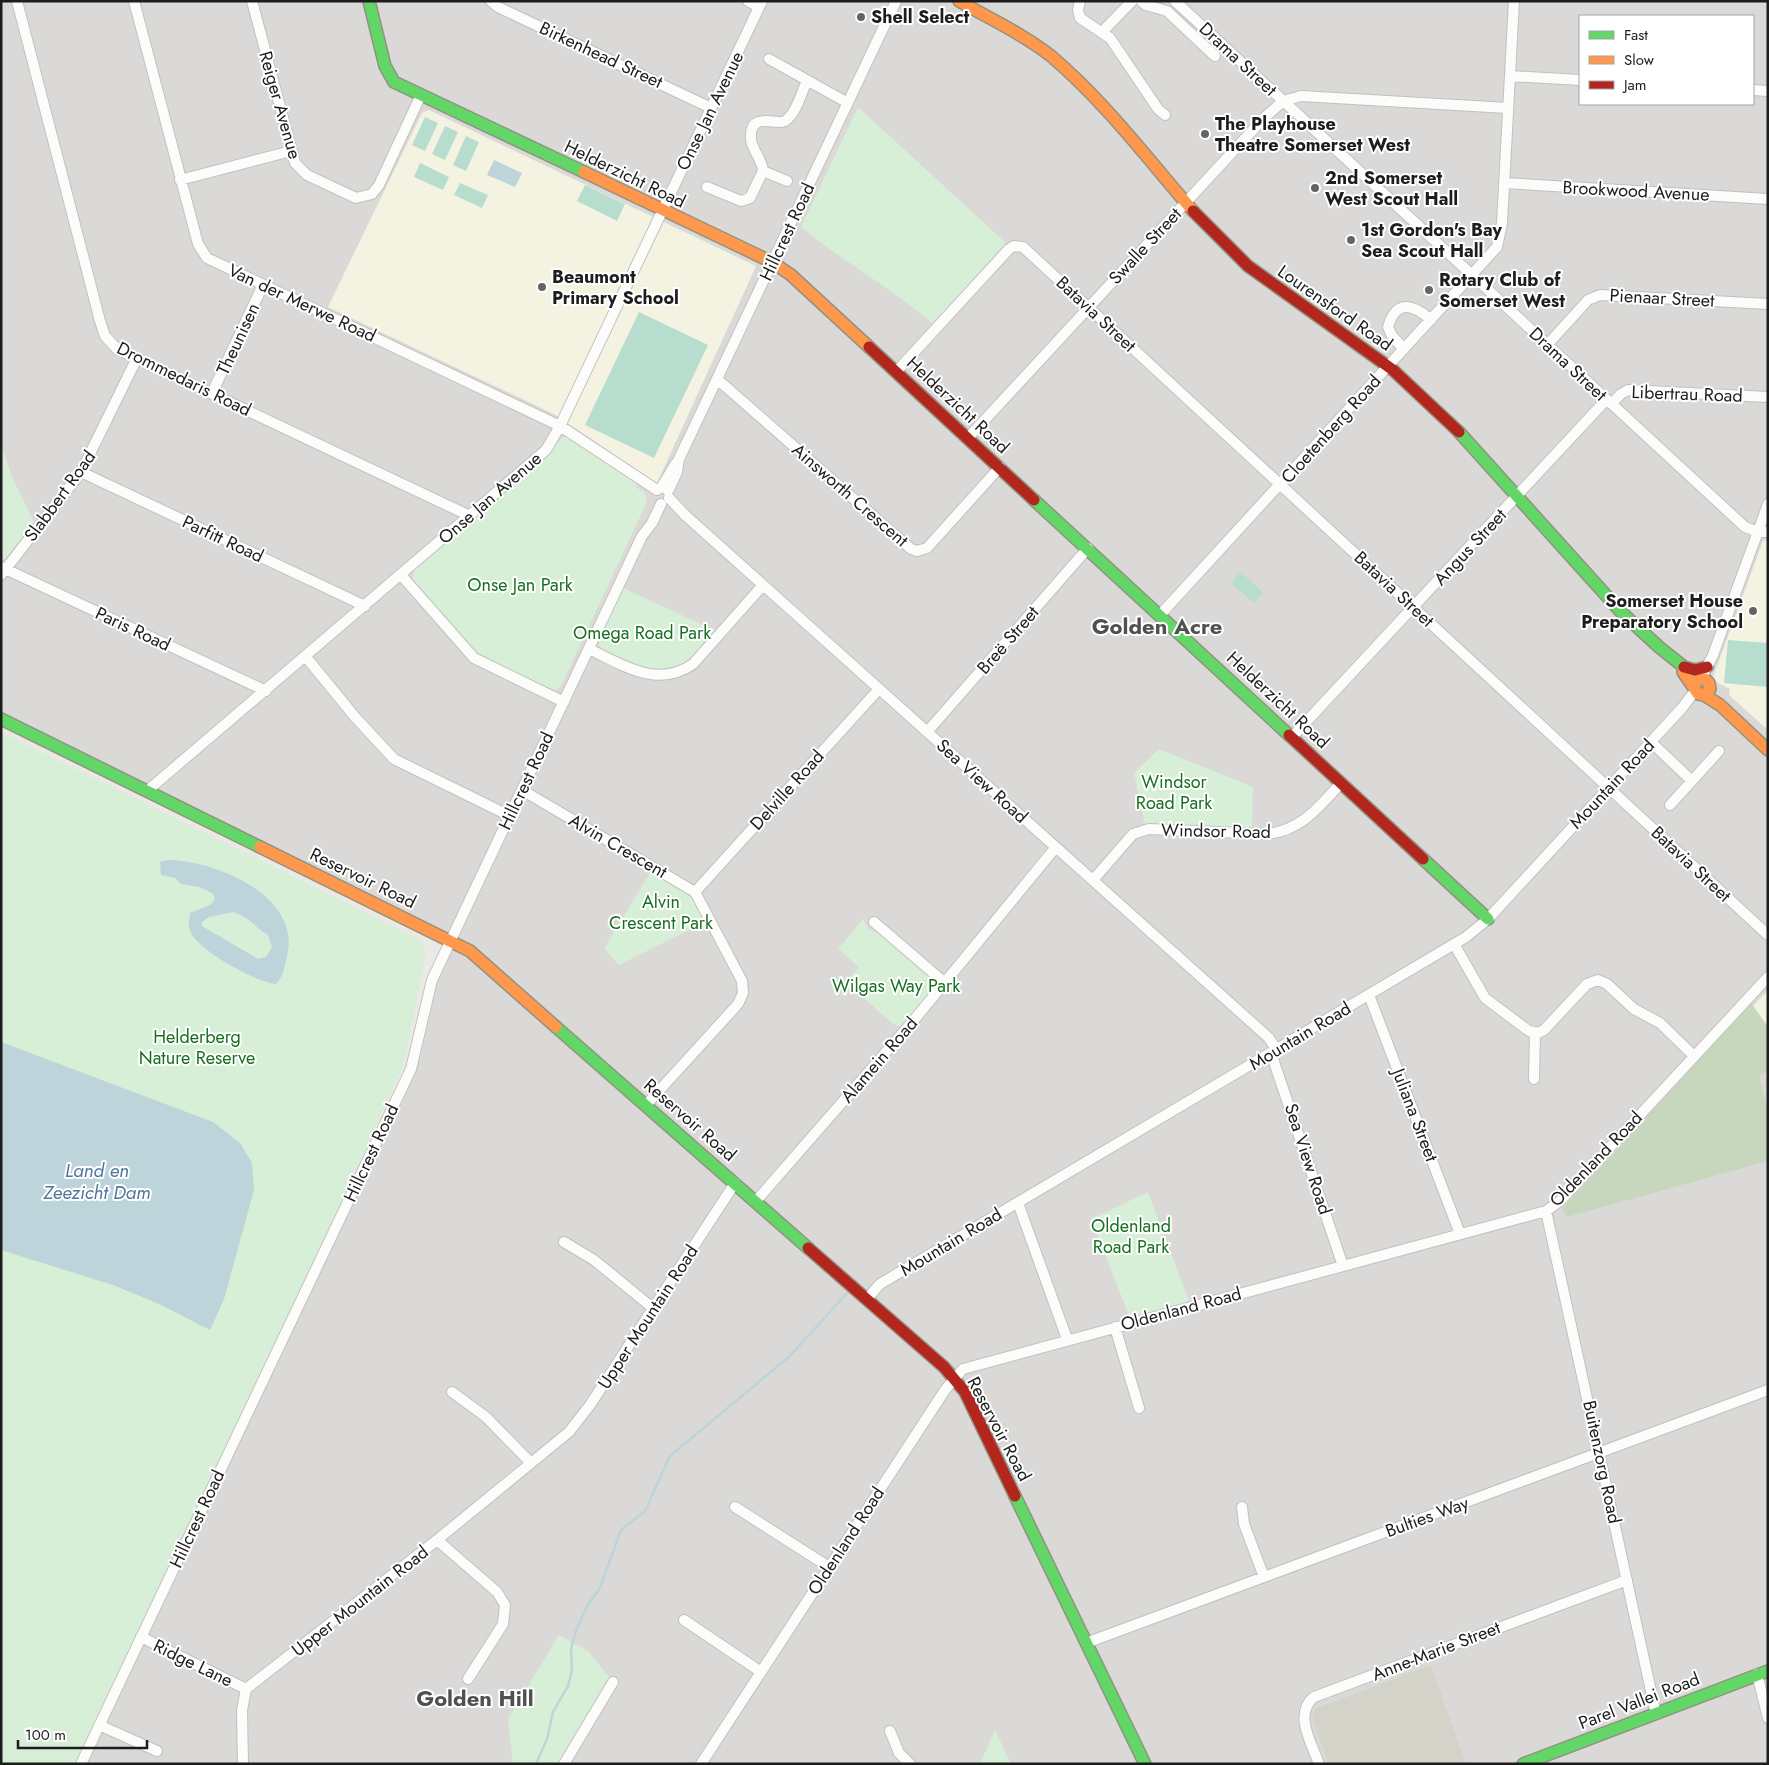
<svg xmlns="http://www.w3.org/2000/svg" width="1769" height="1765" viewBox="0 0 1769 1765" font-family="Jost,sans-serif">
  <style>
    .residential { fill: #dad9d7; fill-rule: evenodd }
    .education { fill: #f4f3e2 }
    .construction { fill: #d4d3c9 }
    .forest { fill: #c7d7be }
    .park { fill: #d7eed7 }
    .pitch { fill: #b6ddcd }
    .water { fill: #bdd4db; fill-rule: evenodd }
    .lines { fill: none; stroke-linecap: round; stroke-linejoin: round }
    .stream { stroke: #bdd4db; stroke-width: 2.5 }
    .street-casing { stroke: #c2c1c0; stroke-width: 12 }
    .fast-casing { stroke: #919380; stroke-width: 14 }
    .slow-casing { stroke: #919380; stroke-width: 14 }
    .jam-casing { stroke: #919380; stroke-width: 14 }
    .street { stroke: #fcfcfb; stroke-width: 10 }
    .fast { stroke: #63d668; stroke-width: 11 }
    .slow { stroke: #ff974d; stroke-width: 11 }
    .jam { stroke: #b3261e; stroke-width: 11 }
    .poi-dot { fill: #656463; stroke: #fff; stroke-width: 2 }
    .labels { text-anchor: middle; stroke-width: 4; stroke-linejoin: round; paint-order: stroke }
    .poi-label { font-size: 18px; font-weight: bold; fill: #1d1d1d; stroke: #fff; text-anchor: start }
    .street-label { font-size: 18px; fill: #1d1d1d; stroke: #fff }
    .park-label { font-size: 18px; fill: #176f20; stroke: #fff }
    .water-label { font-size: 19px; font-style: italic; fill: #52759b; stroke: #fff }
    .district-label { font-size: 22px; font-weight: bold; fill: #505050; stroke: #fff }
  </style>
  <rect width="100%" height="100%" fill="#ebe9e6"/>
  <!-- residential -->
  <path class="residential" d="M 1,1 L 1768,1 L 1768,1764 L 83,1764 L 413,1070 L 428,1000 L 450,941 L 1,719 ZM 1580,16 L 1753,16 L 1753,104 L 1580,104 Z"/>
  <!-- education -->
  <path class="education" d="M 429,110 L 756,266 L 657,483 L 554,414 L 328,307 L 422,113 Z
    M 1768,540 L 1768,730 L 1729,695 L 1730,689 L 1712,680 L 1763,541 Z
    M 1768,990 L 1768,1027 L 1753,1006 Z"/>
  <!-- construction -->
  <path class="construction" d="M 1431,1665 L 1466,1764 L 1329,1764 L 1312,1717 L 1315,1709 Z"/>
  <!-- forest -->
  <path class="forest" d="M 1751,1003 L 1768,1027 L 1768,1071 L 1759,1076 L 1768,1110 L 1768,1161 L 1567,1217 L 1562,1209 Z"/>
  <!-- park -->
  <path class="park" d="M 858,107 L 1006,243 L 933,324 C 892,288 843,262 801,227 Z
    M 563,437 L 569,438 L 637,484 L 636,487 L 645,493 L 647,502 L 561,686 L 556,690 L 548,688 L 547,690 L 476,655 L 412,581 L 414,570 L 526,474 Z
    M 1,444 L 12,477 L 34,522 L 5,559 L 1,559 Z
    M 623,588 L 716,631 C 686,665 671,683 625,661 C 616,657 604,654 599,646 L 599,640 Z
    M 1,732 L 419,939 L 426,954 L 404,1064 L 347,1190 L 75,1764 L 1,1764 Z
    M 1159,749 L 1253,787 L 1252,829 L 1145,826 L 1134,773 Z
    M 651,871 L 691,897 L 705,922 L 619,965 L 604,949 Z
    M 863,919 L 868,929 L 880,934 L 931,977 L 934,982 L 934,988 L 901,1027 L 893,1024 L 846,982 L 859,967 L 838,949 Z
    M 1148,1192 L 1189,1301 L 1130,1318 L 1091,1219 Z
    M 559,1635 L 588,1651 L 613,1682 L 564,1764 L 513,1764 L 508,1719 Z
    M 995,1730 L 1011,1764 L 980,1764 Z"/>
  <!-- pitch -->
  <path class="pitch" d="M 425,117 L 438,123 L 425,151 L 412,145 Z
    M 445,126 L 458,132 L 445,160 L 432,154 Z
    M 466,136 L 479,142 L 466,171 L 453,165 Z
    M 420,163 L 449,177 L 443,190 L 414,177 Z
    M 460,183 L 488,195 L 482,208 L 454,195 Z
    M 585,185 L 625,204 L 617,221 L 577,201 Z
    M 639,312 L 708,345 L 654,458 L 585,425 Z
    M 1241,572 L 1263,593 L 1254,603 L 1231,583 Z
    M 1728,640 L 1768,643 L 1768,687 L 1724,683 Z"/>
  <!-- water -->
  <path class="water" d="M 494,160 L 522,173 L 515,187 L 487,175 Z
    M 167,860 C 215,860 302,896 287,956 C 285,965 283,978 276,984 C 255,982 200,951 191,933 C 188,927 189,920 190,913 L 212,904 L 215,898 L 212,893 L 200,887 L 181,884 L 175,878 L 161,875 L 160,862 ZM 233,912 C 250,917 254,927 268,935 L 272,947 L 266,957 L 258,959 L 202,926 L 202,922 L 209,917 Z
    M 1,1042 L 213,1122 L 240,1143 L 252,1163 L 254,1190 L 224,1299 L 210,1330 L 159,1304 L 113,1285 L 1,1250 Z"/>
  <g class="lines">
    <!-- stream -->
    <path class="stream" d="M 536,1764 L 547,1739 L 553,1712 L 568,1686 L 572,1670 L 571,1649 L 576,1631 L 587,1606 L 600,1588 L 621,1530 L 645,1511 L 670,1456 L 790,1356 L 847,1293"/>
    <defs>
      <path id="street" d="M 17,1 L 100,321 L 105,336 L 117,349 L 470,516
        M 134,1 L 198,244 L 207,258 L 560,426 L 657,490
        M 252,1 L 295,163 L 307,175 L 356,198 L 372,194 L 379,185 L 421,95
        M 491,1 L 498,7 L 711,108
        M 748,1 L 759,7
        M 1080,1 L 1078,10 L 1080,18 L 1110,38 L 1158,109 L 1165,115
        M 1141,1 L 1146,5 L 1167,11 L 1215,56
        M 1175,1 L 1745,527 L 1758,532 L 1768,532
        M 1102,32 L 1132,1
        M 769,59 L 848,103
        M 1510,76 L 1580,80
        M 1753,90 L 1768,91
        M 763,171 L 787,181
        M 180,180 L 291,151
        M 1504,183 L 1768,199
        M 707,187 L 741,201 L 750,198 L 763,171 C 762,159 752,150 751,139 C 749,110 776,126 785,121 C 796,114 802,92 807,80
        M 1547,345 L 1588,300 L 1600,295 L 1768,304
        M 1404,349 L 1392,336 L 1388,327 C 1396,299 1413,304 1431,320
        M 896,372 L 1009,249 L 1014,246 L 1023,247 L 1768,935
        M 717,379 L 911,549 L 917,551 L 927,548 L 1000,467
        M 212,393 L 263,285
        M 1611,404 L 1621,394 L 1628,390 L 1768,397
        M 968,438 L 1263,119 L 1283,101 L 1301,96 L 1508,108
        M 81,472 L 365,606
        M 661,488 L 676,463
        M 668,491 L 677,472 L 679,459 L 896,1
        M 669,498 L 685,515 L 1269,1038 L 1276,1049
        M 1,567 L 266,691
        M 1,575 L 81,472 L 137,358
        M 401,575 L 474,658 L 564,702
        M 1160,615 L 1497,247 L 1502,223 L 1514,1
        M 589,649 C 623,665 657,689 693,664 L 763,585
        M 306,657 L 355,717 L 394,759 L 510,816
        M 1704,673 L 1713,655 L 1768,504
        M 927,732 L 1088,548
        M 1292,737 L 1606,400
        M 1651,742 L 1692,781
        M 522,790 L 695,892 L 742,981 L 743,993 L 738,1004 L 646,1105
        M 147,791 L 546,450 L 560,426 L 762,1
        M 1670,805 L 1719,751
        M 1093,880 L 1133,834 L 1149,829 L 1266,834 C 1301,831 1319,807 1341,783
        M 695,892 L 879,689
        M 874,922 L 945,983
        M 1454,944 L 1485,998 L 1529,1031 L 1538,1033 L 1544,1030 L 1587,984 L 1598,980 L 1607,984 L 1634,1009 L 1660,1023 L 1694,1056
        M 1369,995 L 1460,1234
        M 1271,1053 L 1343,1266
        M 1534,1079 L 1535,1033
        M 756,1201 L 914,1020 L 1056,847
        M 1018,1203 L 1067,1339
        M 1546,1211 L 1656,1714
        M 564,1242 L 594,1260 L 654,1309
        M 867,1299 L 880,1284 L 1466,937 L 1488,919 L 1682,708 L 1695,691
        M 1115,1327 L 1139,1408
        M 452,1392 L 486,1417 L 531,1463
        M 735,1507 L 829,1567
        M 1242,1507 L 1244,1524 L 1264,1577
        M 437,1540 L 497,1592 L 505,1605 L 503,1624 L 468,1679
        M 684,1620 L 761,1672
        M 141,1637 L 246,1689
        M 1086,1643 L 1768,1390
        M 1757,1674 L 1768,1718
        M 99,1725 L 157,1751
        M 890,1731 L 899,1753 L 910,1764
        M 81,1764 L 411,1069 L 432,980 L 642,536 L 652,523 L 661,504
        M 243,1764 L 242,1710 L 246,1689 L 437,1540 L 569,1432 L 590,1405 L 735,1183
        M 564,1764 L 613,1682
        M 701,1764 L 945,1390 L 963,1369 L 1546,1211 L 1560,1201 L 1768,977
        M 1319,1764 C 1312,1744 1293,1714 1314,1697 L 1627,1580"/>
      <path id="fast" d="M 369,1 L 385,66 L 394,82 L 584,172
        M 1459,432 L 1622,613 L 1659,647 L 1699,679
        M 1034,500 L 1289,735
        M 1,719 L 260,847
        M 1423,859 L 1488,919
        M 556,1027 L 808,1248
        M 1015,1496 L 1145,1764
        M 1523,1764 L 1768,1671"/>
      <path id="slow" d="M 959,1 C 990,19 1023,34 1051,56 C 1105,102 1147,158 1193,211
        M 584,172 L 772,262 L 791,275 L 869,347
        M 1683,672 L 1698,694 L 1704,695 L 1710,689 L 1709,683 L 1705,679 L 1699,679 L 1694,685
        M 1704,695 L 1720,705 L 1768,750
        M 260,847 L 470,951 L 556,1027"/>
      <path id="jam" d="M 1193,211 L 1248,266 L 1393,370 L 1459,432
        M 869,347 L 1034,500
        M 1684,667 L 1695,670 L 1707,667
        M 1289,735 L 1423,859
        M 808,1248 L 944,1367 L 965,1392 L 1015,1496"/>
    </defs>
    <!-- street casing -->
    <use href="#street" class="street-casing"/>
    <!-- fast casing -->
    <use href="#fast" class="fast-casing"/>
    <!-- slow casing -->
    <use href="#slow" class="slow-casing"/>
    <!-- jam casing -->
    <use href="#jam" class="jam-casing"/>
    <!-- street -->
    <use href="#street" class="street"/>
    <!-- fast -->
    <use href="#fast" class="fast"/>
    <!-- slow -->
    <use href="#slow" class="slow"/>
    <!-- jam -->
    <use href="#jam" class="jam"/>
  </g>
  <!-- markers -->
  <g class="poi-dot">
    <circle cx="861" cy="17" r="5"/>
    <circle cx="1205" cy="134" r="5"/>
    <circle cx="1315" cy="188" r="5"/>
    <circle cx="1351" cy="240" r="5"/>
    <circle cx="542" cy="287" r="5"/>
    <circle cx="1429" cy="290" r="5"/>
    <circle cx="1753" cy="611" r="5"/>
  </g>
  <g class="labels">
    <!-- poi labels -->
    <g class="poi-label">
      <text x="871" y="23">Shell Select</text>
      <text x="1215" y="130">The Playhouse<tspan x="1215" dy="21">Theatre Somerset West</tspan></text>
      <text x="1325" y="184">2nd Somerset<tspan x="1325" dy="21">West Scout Hall</tspan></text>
      <text x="1361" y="236">1st Gordon's Bay<tspan x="1361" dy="21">Sea Scout Hall</tspan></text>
      <text x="552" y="283">Beaumont<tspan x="552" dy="21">Primary School</tspan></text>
      <text x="1439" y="286">Rotary Club of<tspan x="1439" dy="21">Somerset West</tspan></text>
      <text x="1743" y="607" text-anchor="end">Somerset House<tspan x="1743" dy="21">Preparatory School</tspan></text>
    </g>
    <!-- street labels -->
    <g class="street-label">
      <text transform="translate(601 55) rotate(25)" y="6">Birkenhead Street</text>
      <text transform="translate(1238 59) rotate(43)" y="6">Drama Street</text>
      <text transform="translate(280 105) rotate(74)" y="6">Reiger Avenue</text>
      <text transform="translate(710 111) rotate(-64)" y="6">Onse Jan Avenue</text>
      <text transform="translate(625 174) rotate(26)" y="6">Helderzicht Road</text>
      <text transform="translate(1636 191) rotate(3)" y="6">Brookwood Avenue</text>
      <text transform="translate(787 232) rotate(-65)" y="6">Hillcrest Road</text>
      <text transform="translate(1145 246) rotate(-47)" y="6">Swalle Street</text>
      <text transform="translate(1662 298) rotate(3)" y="6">Pienaar Street</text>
      <text transform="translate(302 303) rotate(25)" y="6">Van der Merwe Road</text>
      <text transform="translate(1335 308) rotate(35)" y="6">Lourensford Road</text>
      <text transform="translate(1096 314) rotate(43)" y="6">Batavia Street</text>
      <text transform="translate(238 339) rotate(-65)" y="6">Theunisen</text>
      <text transform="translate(1568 364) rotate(43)" y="6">Drama Street</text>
      <text transform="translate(184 379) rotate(26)" y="6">Drommedaris Road</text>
      <text transform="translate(1687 394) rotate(2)" y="6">Libertrau Road</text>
      <text transform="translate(958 405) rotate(43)" y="6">Helderzicht Road</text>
      <text transform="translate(1331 429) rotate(-48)" y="6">Cloetenberg Road</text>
      <text transform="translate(850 495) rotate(41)" y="6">Ainsworth Crescent</text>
      <text transform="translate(60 496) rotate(-54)" y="6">Slabbert Road</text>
      <text transform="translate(490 498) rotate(-41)" y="6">Onse Jan Avenue</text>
      <text transform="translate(223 539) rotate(25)" y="6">Parfitt Road</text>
      <text transform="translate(1470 547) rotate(-47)" y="6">Angus Street</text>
      <text transform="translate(1394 589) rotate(43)" y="6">Batavia Street</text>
      <text transform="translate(133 629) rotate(25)" y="6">Paris Road</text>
      <text transform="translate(1008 640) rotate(-49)" y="6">Breë Street</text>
      <text transform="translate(1278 700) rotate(43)" y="6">Helderzicht Road</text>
      <text transform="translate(526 781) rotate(-65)" y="6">Hillcrest Road</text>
      <text transform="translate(982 781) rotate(42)" y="6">Sea View Road</text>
      <text transform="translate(1612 784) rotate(-47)" y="6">Mountain Road</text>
      <text transform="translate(787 790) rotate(-48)" y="6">Delville Road</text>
      <text transform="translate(1216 831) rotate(1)" y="6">Windsor Road</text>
      <text transform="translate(618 846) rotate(30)" y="6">Alvin Crescent</text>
      <text transform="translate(1691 864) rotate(43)" y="6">Batavia Street</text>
      <text transform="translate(363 878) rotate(26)" y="6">Reservoir Road</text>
      <text transform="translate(1300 1036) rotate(-31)" y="6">Mountain Road</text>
      <text transform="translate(879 1060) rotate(-49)" y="6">Alamein Road</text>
      <text transform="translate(1415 1115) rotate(69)" y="6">Juliana Street</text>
      <text transform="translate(690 1120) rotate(41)" y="6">Reservoir Road</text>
      <text transform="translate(371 1153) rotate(-65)" y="6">Hillcrest Road</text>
      <text transform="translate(1308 1159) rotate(72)" y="6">Sea View Road</text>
      <text transform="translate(1596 1159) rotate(-46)" y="6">Oldenland Road</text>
      <text transform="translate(951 1242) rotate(-31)" y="6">Mountain Road</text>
      <text transform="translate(1181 1309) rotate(-15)" y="6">Oldenland Road</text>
      <text transform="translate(648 1317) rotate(-57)" y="6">Upper Mountain Road</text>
      <text transform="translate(999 1429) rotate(62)" y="6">Reservoir Road</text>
      <text transform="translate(1602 1462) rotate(78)" y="6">Buitenzorg Road</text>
      <text transform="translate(1427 1517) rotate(-20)" y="6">Bulties Way</text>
      <text transform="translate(197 1519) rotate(-65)" y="6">Hillcrest Road</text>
      <text transform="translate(846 1541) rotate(-57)" y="6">Oldenland Road</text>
      <text transform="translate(360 1601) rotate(-38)" y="6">Upper Mountain Road</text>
      <text transform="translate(1436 1651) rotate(-21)" y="6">Anne-Marie Street</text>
      <text transform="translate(193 1663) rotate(26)" y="6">Ridge Lane</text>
      <text transform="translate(1639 1701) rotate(-21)" y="6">Parel Vallei Road</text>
    </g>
    <!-- park labels -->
    <g class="park-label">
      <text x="520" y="591">Onse Jan Park</text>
      <text x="642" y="639">Omega Road Park</text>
      <text x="1174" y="788">Windsor<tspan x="1174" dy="21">Road Park</tspan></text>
      <text x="661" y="908">Alvin<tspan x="661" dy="21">Crescent Park</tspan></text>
      <text x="896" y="992">Wilgas Way Park</text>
      <text x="197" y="1043">Helderberg<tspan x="197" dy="21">Nature Reserve</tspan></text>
      <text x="1131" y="1232">Oldenland<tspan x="1131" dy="21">Road Park</tspan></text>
    </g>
    <!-- water labels -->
    <g class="water-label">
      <text x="97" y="1177">Land en<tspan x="97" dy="22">Zeezicht Dam</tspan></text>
    </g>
    <!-- district labels -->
    <g class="district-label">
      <text x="1157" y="634">Golden Acre</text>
      <text x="475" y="1706">Golden Hill</text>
    </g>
  </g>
  <!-- border -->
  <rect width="1769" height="1765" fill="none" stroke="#1d1d1d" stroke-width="5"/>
  <!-- legend -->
  <rect x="1579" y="15" width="175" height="90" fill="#ffffff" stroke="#a5a5a5"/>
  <rect x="1589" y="31" width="25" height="8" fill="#63d668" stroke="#a5a5a5"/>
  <text x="1624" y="40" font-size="15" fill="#1d1d1d">Fast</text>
  <rect x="1589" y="56" width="25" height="8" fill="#ff974d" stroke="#a5a5a5"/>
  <text x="1624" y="65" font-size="15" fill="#1d1d1d">Slow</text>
  <rect x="1589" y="81" width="25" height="8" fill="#b3261e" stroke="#a5a5a5"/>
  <text x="1624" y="90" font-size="15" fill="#1d1d1d">Jam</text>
  <!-- scale -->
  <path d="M18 1740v8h129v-8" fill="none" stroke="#1d1d1d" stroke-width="2.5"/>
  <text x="25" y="1740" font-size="15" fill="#1d1d1d" stroke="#ffffff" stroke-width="4" paint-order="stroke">100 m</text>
</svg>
